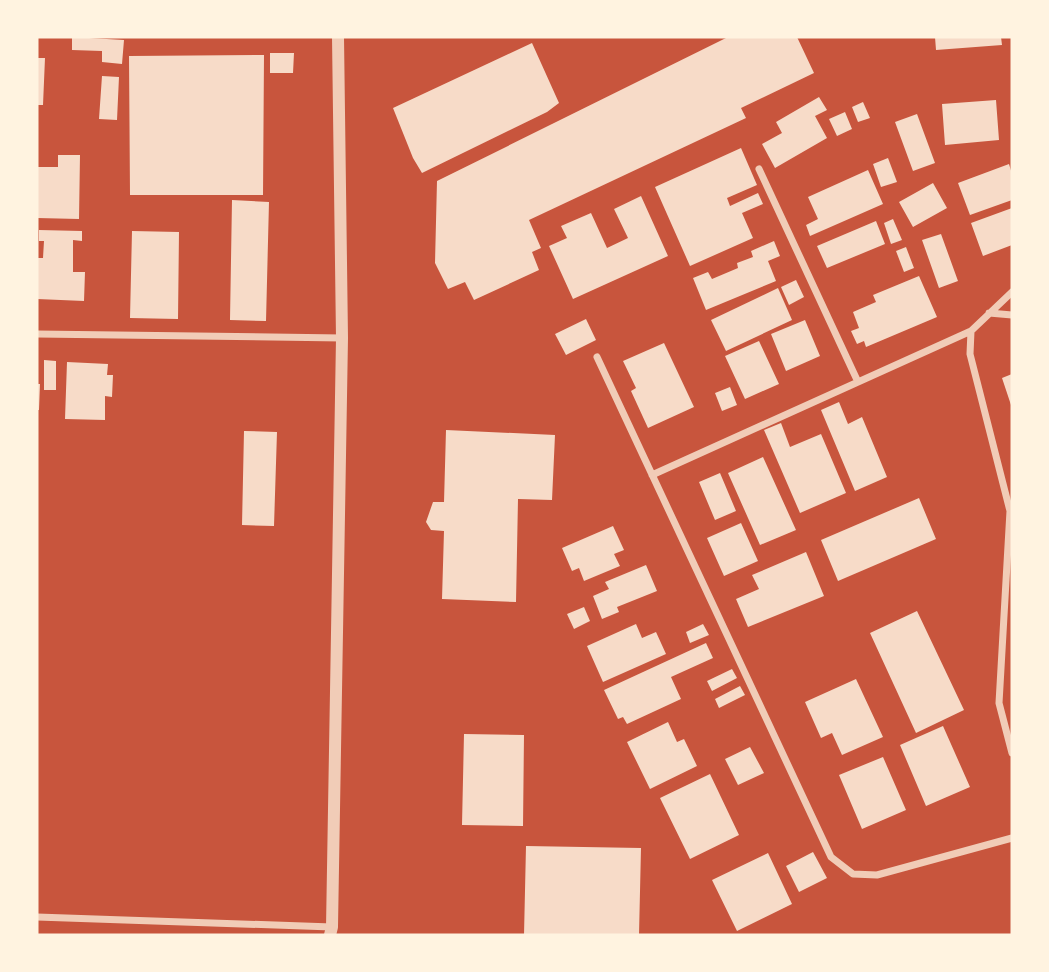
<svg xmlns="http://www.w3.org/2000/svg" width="1049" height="972" viewBox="0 0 1049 972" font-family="'Asap Condensed',sans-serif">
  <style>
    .building { fill: #f7dbc8 }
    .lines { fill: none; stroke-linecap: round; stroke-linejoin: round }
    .minor { stroke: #f1ccb7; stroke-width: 7 }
    .tertiary { stroke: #f1ccb7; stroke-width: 12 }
  </style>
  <rect width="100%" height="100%" fill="#c8553d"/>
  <!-- building -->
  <path class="building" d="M 72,37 L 124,40 L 122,64 L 102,62 L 102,51 L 72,50 Z
    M 728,37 L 797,37 L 814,73 L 741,108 L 746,118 L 529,220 L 541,248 L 532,252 L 539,270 L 474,300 L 465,282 L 448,289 L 435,263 L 437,181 Z
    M 935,37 L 1001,37 L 1002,45 L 936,50 Z
    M 532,43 L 559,103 L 547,112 L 422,173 L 413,158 L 393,108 Z
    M 270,53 L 294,53 L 293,73 L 270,73 Z
    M 264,55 L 263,195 L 130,195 L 129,56 Z
    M 37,58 L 45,58 L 43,105 L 37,105 Z
    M 102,76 L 119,77 L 117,120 L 99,119 Z
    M 819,97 L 827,110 L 815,116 L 827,138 L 775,168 L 762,144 L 782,133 L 776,122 Z
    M 996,100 L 999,140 L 945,145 L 942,104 Z
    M 863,102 L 870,118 L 858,122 L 852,107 Z
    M 845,112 L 852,129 L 837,136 L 829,119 Z
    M 917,114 L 935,163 L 913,171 L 895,122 Z
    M 741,148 L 757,185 L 727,198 L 730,206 L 758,193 L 763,204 L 742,213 L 753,238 L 690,266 L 655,187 Z
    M 58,155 L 80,155 L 79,219 L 37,218 L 37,167 L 58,167 Z
    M 888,158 L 897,182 L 881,187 L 873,164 Z
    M 1009,164 L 1012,174 L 1012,200 L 970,215 L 958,183 Z
    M 868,170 L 883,204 L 810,236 L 806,225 L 818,219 L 808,197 Z
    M 933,183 L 947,208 L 913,227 L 899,202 Z
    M 641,196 L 668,256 L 573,299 L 549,246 L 567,238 L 561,226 L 591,213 L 607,248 L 628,238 L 614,209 Z
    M 232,200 L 269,202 L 266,321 L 230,320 Z
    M 1012,208 L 1012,245 L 983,256 L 971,223 Z
    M 893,219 L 902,240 L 891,244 L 884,223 Z
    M 876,221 L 885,244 L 827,268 L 817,246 Z
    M 39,230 L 82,231 L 82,241 L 73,240 L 73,272 L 85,272 L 84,301 L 37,299 L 37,258 L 43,258 L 44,241 L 39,241 Z
    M 132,231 L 179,232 L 178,319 L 130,318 Z
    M 941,234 L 958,281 L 939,288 L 922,240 Z
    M 774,241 L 780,256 L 768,261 L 776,281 L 706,310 L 693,278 L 708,272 L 712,279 L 738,268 L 737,263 L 753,257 L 751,251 Z
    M 906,247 L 914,268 L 904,272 L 896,251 Z
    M 919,276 L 937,317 L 866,347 L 864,341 L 857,344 L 851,331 L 859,328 L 853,312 L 876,302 L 873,295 Z
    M 796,280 L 804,297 L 789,305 L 781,287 Z
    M 778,288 L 792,320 L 726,351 L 711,320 Z
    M 586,319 L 596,340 L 566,355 L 555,334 Z
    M 805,320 L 820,356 L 786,371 L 771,334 Z
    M 759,341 L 779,384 L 745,399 L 725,356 Z
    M 664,343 L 694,407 L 648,428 L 631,391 L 636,388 L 623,361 Z
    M 44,360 L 56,361 L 56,390 L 44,390 Z
    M 67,362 L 108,364 L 107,375 L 113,375 L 112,397 L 105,396 L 105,420 L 65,419 Z
    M 1012,374 L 1012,408 L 1002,378 Z
    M 37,384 L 40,384 L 39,410 L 37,410 Z
    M 730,387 L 737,405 L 722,411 L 715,393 Z
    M 839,402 L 848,424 L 862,417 L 887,477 L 855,491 L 821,410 Z
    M 781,423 L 790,447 L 821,434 L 846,493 L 800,513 L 764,430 Z
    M 446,430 L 555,435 L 552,500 L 518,499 L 516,602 L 442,599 L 444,531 L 431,530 L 426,522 L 433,502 L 444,502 Z
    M 244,431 L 277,432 L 274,526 L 242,525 Z
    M 763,457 L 796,530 L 760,545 L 728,473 Z
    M 720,473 L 736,511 L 715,520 L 699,482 Z
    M 919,498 L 936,539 L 838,581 L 821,540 Z
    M 741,523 L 758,561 L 724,576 L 707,538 Z
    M 613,526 L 624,550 L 614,554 L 620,566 L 584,581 L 579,568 L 572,571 L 562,548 Z
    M 806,552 L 824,596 L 748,627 L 736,599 L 759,589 L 752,575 Z
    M 646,565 L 657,591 L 617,607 L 619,612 L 602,619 L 593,596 L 609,589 L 605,582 Z
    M 584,607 L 590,621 L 574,629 L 567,614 Z
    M 917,611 L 964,710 L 916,733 L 870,633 Z
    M 636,624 L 642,638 L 656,632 L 666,654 L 603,682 L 587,646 Z
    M 703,624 L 709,635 L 690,643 L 686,632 Z
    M 706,643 L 713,658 L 671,677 L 681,699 L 627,724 L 623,717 L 618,719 L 604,690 Z
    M 732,669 L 737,678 L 712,691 L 707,681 Z
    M 856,679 L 883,737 L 842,755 L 832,733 L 821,738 L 805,702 Z
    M 740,686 L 745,695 L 719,708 L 715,699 Z
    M 668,722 L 677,742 L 684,739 L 697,766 L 650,789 L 627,742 Z
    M 943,726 L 970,787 L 926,806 L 900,745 Z
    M 464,734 L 524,735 L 523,826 L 462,825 Z
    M 750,747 L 764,773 L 738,785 L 725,759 Z
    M 883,757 L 906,810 L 862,829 L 839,775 Z
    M 710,774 L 739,835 L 690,859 L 660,798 Z
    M 526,846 L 641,848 L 639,935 L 524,935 Z
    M 813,852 L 827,878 L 799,892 L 786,866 Z
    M 768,853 L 792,904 L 737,931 L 712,880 Z"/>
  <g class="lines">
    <!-- minor -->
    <path class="minor" d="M 759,169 L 858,382
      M 989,313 L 1012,315
      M 971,331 L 970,354 L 1010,511 L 999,703 L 1012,753
      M 37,334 L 342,338
      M 597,357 L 831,857 L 853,874 L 877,875 L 1012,838
      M 652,475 L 971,331 L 1012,292
      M 37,917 L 332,927"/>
    <!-- tertiary -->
    <path class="tertiary" d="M 330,935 L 332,927 L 342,338 L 338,37"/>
  </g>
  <!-- border -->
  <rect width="1049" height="972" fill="none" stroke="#fff3e0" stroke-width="77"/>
</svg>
